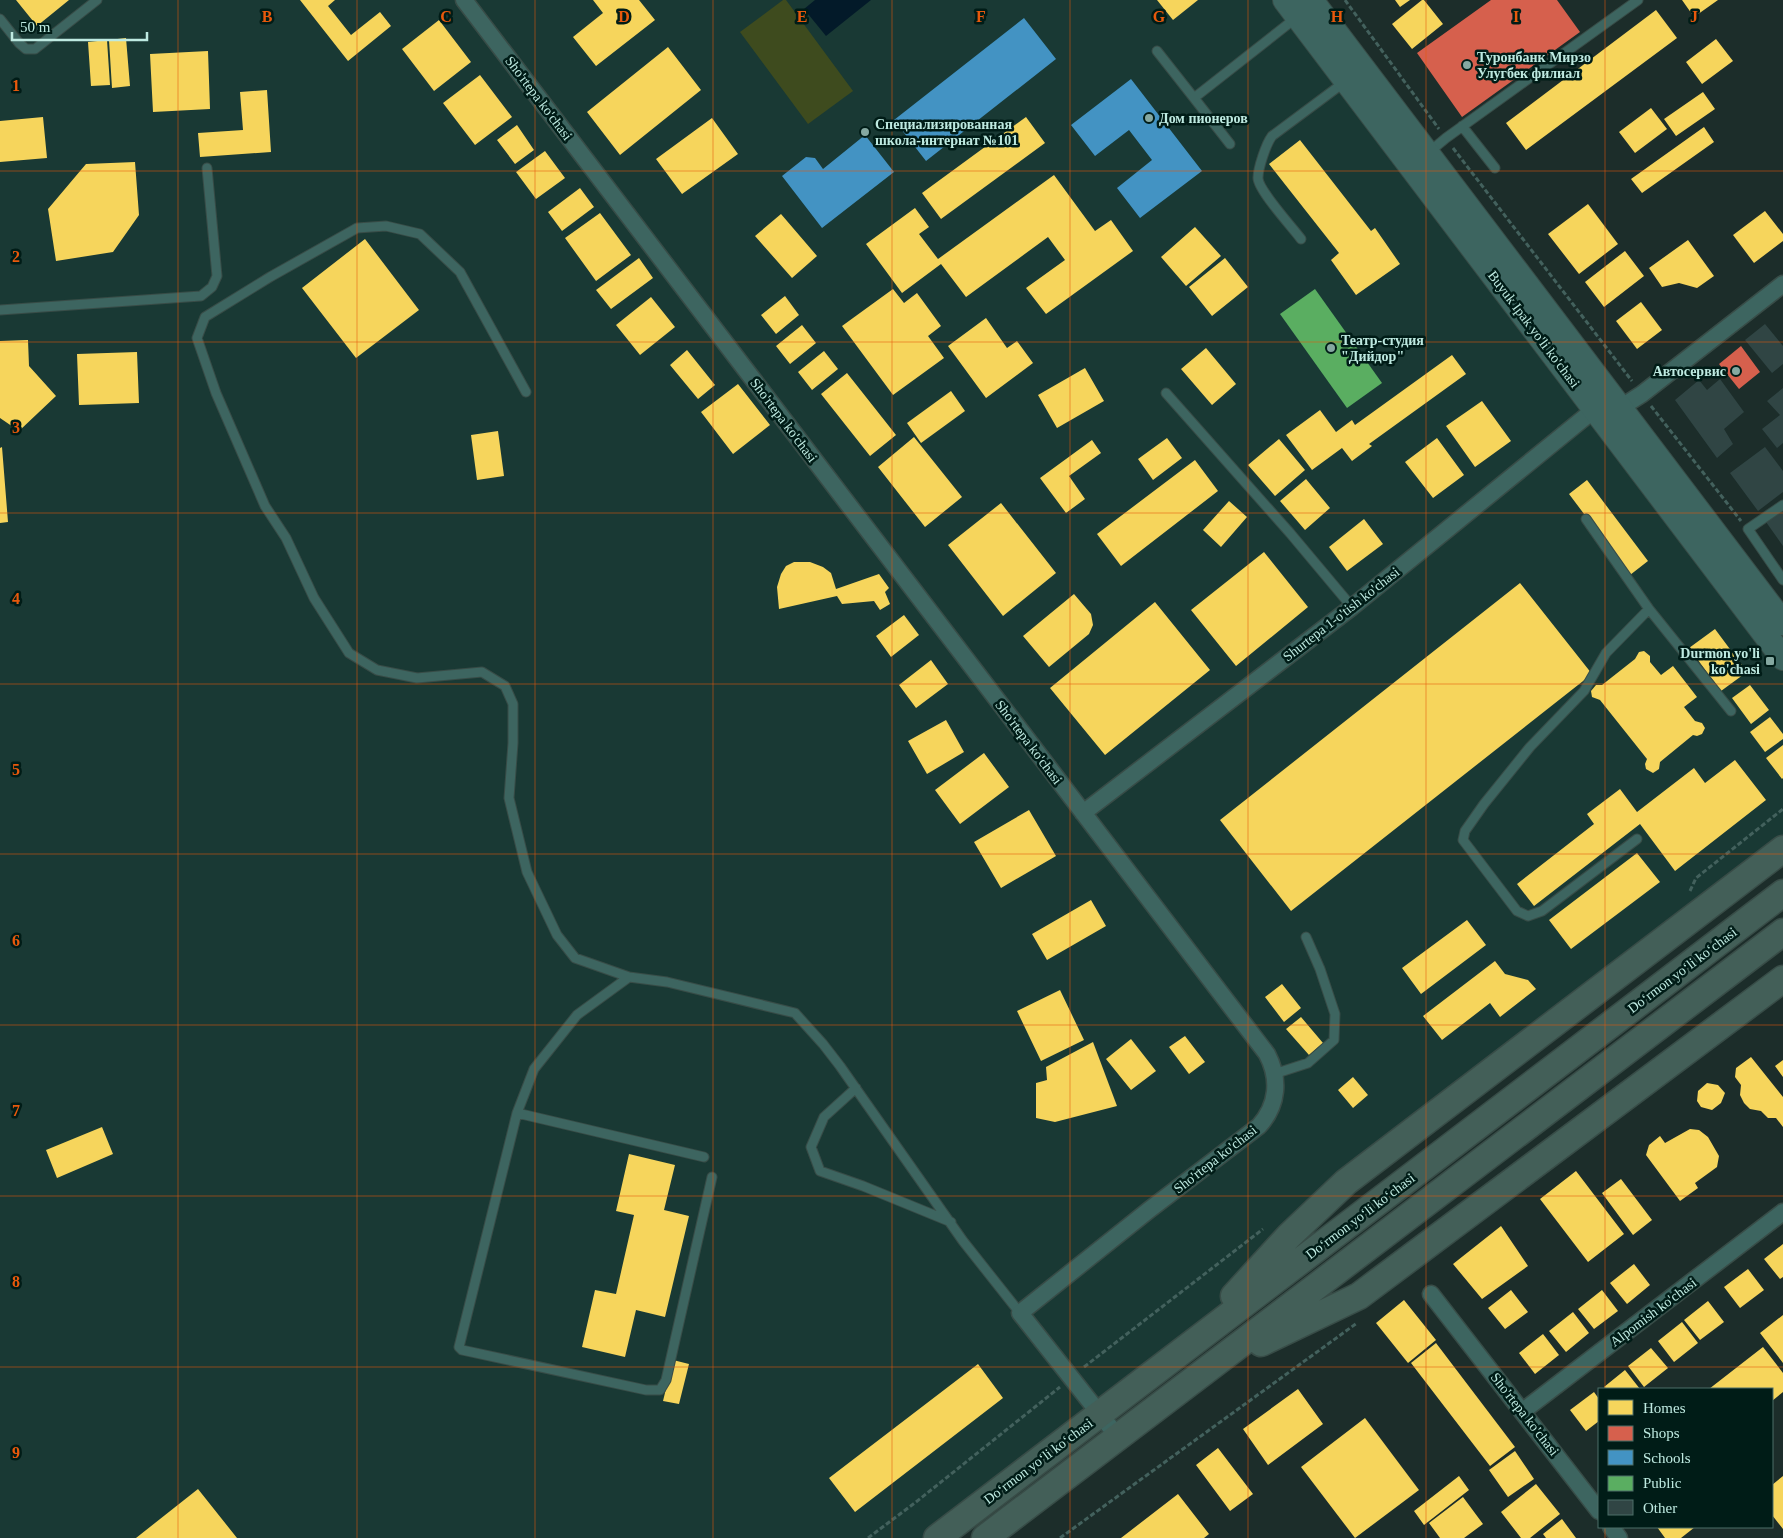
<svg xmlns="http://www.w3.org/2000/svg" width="1783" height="1538" viewBox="0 0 1783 1538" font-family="'Times New Roman',serif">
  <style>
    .built { fill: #193934 }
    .green { fill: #3e4b1e }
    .water { fill: #031a29 }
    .homes { fill: #f6d55c }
    .shops { fill: #d6604d }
    .schools { fill: #4393c3 }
    .public { fill: #5aae61 }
    .building { fill: #304544 }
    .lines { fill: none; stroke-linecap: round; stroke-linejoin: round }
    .service-casing { stroke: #384c47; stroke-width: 11 }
    .minor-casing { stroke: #384c47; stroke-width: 19 }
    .secondary-casing { stroke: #384c47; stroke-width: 26 }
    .primary-casing { stroke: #384c47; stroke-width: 29 }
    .path { stroke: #43615d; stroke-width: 3; stroke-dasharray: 5 2.5; stroke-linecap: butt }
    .service { stroke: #3d6560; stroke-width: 9 }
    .minor { stroke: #3d6560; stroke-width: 16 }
    .secondary { stroke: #3d6560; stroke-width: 24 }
    .primary { stroke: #435f58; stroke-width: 26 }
    .grid { fill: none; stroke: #e8590c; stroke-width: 1; stroke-opacity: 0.55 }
    .poi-dot { fill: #85a8a1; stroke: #001c17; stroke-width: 2 }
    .labels { text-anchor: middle; stroke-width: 5; stroke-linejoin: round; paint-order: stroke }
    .poi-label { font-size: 14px; font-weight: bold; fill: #beeae1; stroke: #001c17; text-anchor: start }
    .street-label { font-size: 14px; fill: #beeae1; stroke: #001c17 }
    .grid-label { font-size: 16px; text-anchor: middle; font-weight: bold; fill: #e8590c; stroke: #001c17; stroke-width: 5; stroke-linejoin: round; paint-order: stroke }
  </style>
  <rect width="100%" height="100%" fill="#1c2d2a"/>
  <!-- built -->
  <path class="built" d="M 0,0 L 1285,0 L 1783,658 L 1783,849 L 1346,1182 L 1186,1348 L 937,1538 L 0,1538 Z"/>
  <!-- green -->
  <path class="green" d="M 783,0 L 786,0 L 853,91 L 808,124 L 740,32 Z"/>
  <!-- water -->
  <path class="water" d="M 815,0 L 871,0 L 826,36 L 804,9 Z"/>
  <!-- homes -->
  <path class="homes" d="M 16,0 L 69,0 L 37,26 Z
    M 300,0 L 335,0 L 328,6 L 351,35 L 380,12 L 391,26 L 348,61 Z
    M 593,0 L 639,0 L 655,20 L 596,66 L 573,37 L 603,13 Z
    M 1157,0 L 1198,0 L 1173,20 Z
    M 1395,0 L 1410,0 L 1400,7 Z
    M 1422,0 L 1424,0 L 1443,24 L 1412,49 L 1392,24 Z
    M 1682,0 L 1718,0 L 1694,17 Z
    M 1656,10 L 1677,38 L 1526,150 L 1506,123 Z
    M 439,20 L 471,62 L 434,91 L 402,49 Z
    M 126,38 L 130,86 L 112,88 L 109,40 Z
    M 1716,39 L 1733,61 L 1702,84 L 1686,62 Z
    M 107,40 L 110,85 L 91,86 L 88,42 Z
    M 668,47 L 701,90 L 620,155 L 587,112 Z
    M 208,51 L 210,109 L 153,112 L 150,54 Z
    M 480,75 L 512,117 L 475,145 L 443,103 Z
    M 267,90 L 271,152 L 200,157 L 198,133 L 243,130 L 240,92 Z
    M 1703,92 L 1715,109 L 1676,136 L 1664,119 Z
    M 1651,108 L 1667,129 L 1635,153 L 1619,132 Z
    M 43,117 L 47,158 L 0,162 L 0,121 Z
    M 1026,117 L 1045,143 L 941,219 L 922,193 Z
    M 712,118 L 738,154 L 682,194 L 656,159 Z
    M 517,125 L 534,150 L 515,164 L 497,140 Z
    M 1704,127 L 1714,142 L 1642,193 L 1631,179 Z
    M 1300,140 L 1371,231 L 1375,228 L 1400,264 L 1356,295 L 1331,260 L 1339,253 L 1269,164 Z
    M 545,151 L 565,178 L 536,199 L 516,172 Z
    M 135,162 L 139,215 L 113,252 L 56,261 L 48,209 L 86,164 Z
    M 1054,175 L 1095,231 L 1111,220 L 1133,251 L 1046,314 L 1026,288 L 1065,260 L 1048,237 L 966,297 L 941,264 L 902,293 L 866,244 L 915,208 L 929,227 L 919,234 L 938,259 Z
    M 580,188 L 594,207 L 562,231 L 548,212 Z
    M 1588,204 L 1618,244 L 1579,274 L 1548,234 Z
    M 1765,211 L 1783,234 L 1783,241 L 1754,263 L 1733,235 Z
    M 600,213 L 631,255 L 596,281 L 565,238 Z
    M 781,214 L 817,256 L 792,278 L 755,236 Z
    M 1195,227 L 1221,256 L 1186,286 L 1161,257 Z
    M 365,239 L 419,310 L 356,358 L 302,288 Z
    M 1688,240 L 1714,276 L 1697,288 L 1679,283 L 1662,287 L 1649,268 Z
    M 1625,251 L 1644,276 L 1604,307 L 1585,282 Z
    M 639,258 L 653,278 L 611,309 L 596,290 Z
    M 1225,258 L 1248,287 L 1212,316 L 1189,287 Z
    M 893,289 L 904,303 L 917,293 L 941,326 L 928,336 L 944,358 L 893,395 L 842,326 Z
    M 785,296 L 799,315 L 776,334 L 761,315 Z
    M 651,297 L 675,327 L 640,355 L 616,325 Z
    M 1641,302 L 1662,330 L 1637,349 L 1616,321 Z
    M 986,318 L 1007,348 L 1017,341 L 1033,363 L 986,398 L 948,346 Z
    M 802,325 L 816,343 L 790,364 L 776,346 Z
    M 28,340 L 29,366 L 56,396 L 19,431 L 0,418 L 0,341 Z
    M 1206,348 L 1236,384 L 1212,405 L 1181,369 Z
    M 687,350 L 715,385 L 698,399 L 670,365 Z
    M 824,351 L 838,369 L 812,390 L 798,372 Z
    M 137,352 L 139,403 L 79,405 L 77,354 Z
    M 1452,355 L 1466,374 L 1369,444 L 1372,446 L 1352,461 L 1342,448 L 1312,470 L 1286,435 L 1320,410 L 1336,432 L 1352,420 L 1355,425 Z
    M 1085,368 L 1104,401 L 1057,428 L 1038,395 Z
    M 847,373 L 896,435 L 870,456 L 821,394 Z
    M 738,384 L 770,425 L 733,454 L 701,412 Z
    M 951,391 L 965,411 L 921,443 L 907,423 Z
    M 1482,401 L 1511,441 L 1475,467 L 1446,426 Z
    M 498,431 L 504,476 L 477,480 L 471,435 Z
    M 914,437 L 962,497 L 925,527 L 878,467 Z
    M 1167,438 L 1182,458 L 1153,480 L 1138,459 Z
    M 1437,438 L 1464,475 L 1433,498 L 1405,462 Z
    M 1279,439 L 1305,470 L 1275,496 L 1248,465 Z
    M 1092,440 L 1101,453 L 1069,476 L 1085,499 L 1066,513 L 1040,478 Z
    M 2,447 L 8,522 L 0,523 L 0,448 Z
    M 1195,460 L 1218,491 L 1121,566 L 1097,534 Z
    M 1306,479 L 1330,508 L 1305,530 L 1280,501 Z
    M 1587,480 L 1648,561 L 1630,575 L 1569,494 Z
    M 1229,501 L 1247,517 L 1221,547 L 1203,530 Z
    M 1001,503 L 1056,573 L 1003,616 L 948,545 Z
    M 1364,519 L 1383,544 L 1347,571 L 1329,547 Z
    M 1264,552 L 1308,607 L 1236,666 L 1191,610 Z
    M 794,562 L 810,562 L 823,567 L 831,573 L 836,589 L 879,574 L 889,588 L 885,592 L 890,604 L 880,610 L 874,601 L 842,604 L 837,596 L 779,609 L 777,587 L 781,574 L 786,566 Z
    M 1520,583 L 1592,674 L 1291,911 L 1220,820 Z
    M 1074,594 L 1091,614 L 1093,625 L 1089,634 L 1049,667 L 1023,636 Z
    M 1155,602 L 1210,670 L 1105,755 L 1050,688 Z
    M 904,615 L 919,635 L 891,657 L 876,636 Z
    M 1715,629 L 1747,672 L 1721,691 L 1689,648 Z
    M 1644,651 L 1650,656 L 1650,662 L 1661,675 L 1673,666 L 1697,697 L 1684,707 L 1695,721 L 1702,723 L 1705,728 L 1702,734 L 1697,736 L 1693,735 L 1660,762 L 1659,769 L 1653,773 L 1646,769 L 1645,764 L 1647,759 L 1600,700 L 1592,697 L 1591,691 L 1596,685 L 1602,685 L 1635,659 L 1639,652 Z
    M 931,660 L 948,684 L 916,708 L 899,685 Z
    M 1750,685 L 1769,710 L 1751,724 L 1732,698 Z
    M 1770,717 L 1783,734 L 1783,739 L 1765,752 L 1750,732 Z
    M 946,720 L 964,752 L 927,774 L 908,741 Z
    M 1783,745 L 1783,778 L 1782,779 L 1766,758 Z
    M 984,753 L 1009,787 L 960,824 L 935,790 Z
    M 1735,760 L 1766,800 L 1675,871 L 1640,824 L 1534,906 L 1517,884 L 1594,824 L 1587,814 L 1620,789 L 1637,812 L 1694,768 L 1705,783 Z
    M 1029,810 L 1056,856 L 1001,888 L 974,842 Z
    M 1637,853 L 1660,882 L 1571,949 L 1549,920 Z
    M 1091,900 L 1106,926 L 1047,960 L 1032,934 Z
    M 1467,920 L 1486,945 L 1421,994 L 1402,968 Z
    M 1495,961 L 1505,974 L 1528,980 L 1536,989 L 1500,1017 L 1490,1003 L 1442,1040 L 1423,1016 Z
    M 1282,984 L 1301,1008 L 1284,1022 L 1265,997 Z
    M 1060,990 L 1084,1040 L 1041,1061 L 1017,1011 Z
    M 1301,1017 L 1323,1043 L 1309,1055 L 1286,1029 Z
    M 1185,1036 L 1205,1062 L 1189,1074 L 1169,1047 Z
    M 1131,1039 L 1156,1071 L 1131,1090 L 1106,1059 Z
    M 1093,1042 L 1117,1106 L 1055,1122 L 1036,1118 L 1036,1083 L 1047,1080 L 1046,1067 Z
    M 1751,1057 L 1783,1097 L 1783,1127 L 1776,1118 L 1768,1118 L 1761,1111 L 1750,1109 L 1744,1103 L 1740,1095 L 1741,1085 L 1735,1077 L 1736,1068 Z
    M 1783,1060 L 1783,1077 L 1775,1066 Z
    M 1353,1077 L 1368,1095 L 1353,1108 L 1338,1090 Z
    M 1707,1083 L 1718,1085 L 1725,1093 L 1721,1103 L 1712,1110 L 1701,1107 L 1697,1101 L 1698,1091 Z
    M 102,1127 L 113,1154 L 57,1178 L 46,1150 Z
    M 1690,1129 L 1699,1130 L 1708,1137 L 1719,1156 L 1717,1167 L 1695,1183 L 1698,1188 L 1680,1201 L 1646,1155 L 1649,1145 L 1660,1136 L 1665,1143 Z
    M 629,1154 L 675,1165 L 664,1210 L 689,1216 L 665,1317 L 636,1310 L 625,1357 L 582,1347 L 595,1290 L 616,1294 L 634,1215 L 616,1211 Z
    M 1576,1171 L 1624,1234 L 1588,1262 L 1540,1199 Z
    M 1621,1179 L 1652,1220 L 1633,1235 L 1602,1193 Z
    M 1501,1226 L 1528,1266 L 1482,1299 L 1453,1264 Z
    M 1783,1244 L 1783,1277 L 1780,1279 L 1764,1259 Z
    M 1634,1264 L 1650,1285 L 1627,1304 L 1610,1283 Z
    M 1748,1269 L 1764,1290 L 1740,1308 L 1724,1287 Z
    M 1511,1290 L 1528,1312 L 1505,1329 L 1488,1308 Z
    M 1602,1290 L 1618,1311 L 1594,1329 L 1578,1309 Z
    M 1404,1300 L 1436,1340 L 1408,1363 L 1376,1323 Z
    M 1708,1301 L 1724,1322 L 1700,1340 L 1684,1320 Z
    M 1573,1312 L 1589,1333 L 1566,1352 L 1549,1331 Z
    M 1783,1315 L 1783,1363 L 1760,1333 Z
    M 1682,1322 L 1698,1343 L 1674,1362 L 1658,1341 Z
    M 1543,1334 L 1559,1355 L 1535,1374 L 1519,1353 Z
    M 1436,1343 L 1515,1447 L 1490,1466 L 1411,1363 Z
    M 1763,1347 L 1783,1373 L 1783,1392 L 1772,1401 L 1772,1389 L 1709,1389 Z
    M 1651,1348 L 1668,1368 L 1644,1387 L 1628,1366 Z
    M 673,1360 L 689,1364 L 679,1404 L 663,1401 Z
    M 978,1364 L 1003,1398 L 855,1512 L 829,1478 Z
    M 1625,1370 L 1640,1389 L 1606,1389 L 1604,1387 Z
    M 1298,1389 L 1323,1424 L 1268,1465 L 1243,1429 Z
    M 1594,1392 L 1599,1399 L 1599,1421 L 1586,1431 L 1570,1410 Z
    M 1365,1418 L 1419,1490 L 1355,1538 L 1301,1467 Z
    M 1218,1448 L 1253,1494 L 1230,1511 L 1196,1465 Z
    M 1515,1451 L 1534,1479 L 1508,1497 L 1489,1470 Z
    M 1459,1476 L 1469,1490 L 1424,1525 L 1414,1511 Z
    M 1783,1476 L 1783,1529 L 1772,1515 L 1772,1485 Z
    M 1536,1484 L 1560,1514 L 1530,1538 L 1521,1538 L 1501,1512 Z
    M 198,1489 L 237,1538 L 136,1538 Z
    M 1178,1494 L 1209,1534 L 1204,1538 L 1121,1538 Z
    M 1463,1497 L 1483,1524 L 1464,1538 L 1440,1538 L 1429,1523 Z
    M 1562,1519 L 1576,1538 L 1546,1538 L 1543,1534 Z
    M 1657,1527 L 1695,1527 L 1681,1538 L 1665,1538 Z"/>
  <!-- shops -->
  <path class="shops" d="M 1491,0 L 1557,0 L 1580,32 L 1462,117 L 1417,53 Z
    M 1741,346 L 1760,372 L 1739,389 L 1719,364 Z"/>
  <!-- schools -->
  <path class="schools" d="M 1024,18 L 1056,59 L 926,161 L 894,120 Z
    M 1131,79 L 1202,171 L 1140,218 L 1117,188 L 1152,160 L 1129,130 L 1095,156 L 1071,125 Z
    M 865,135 L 894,172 L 822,228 L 782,176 L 806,157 L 815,158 L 823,169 Z"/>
  <!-- public -->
  <path class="public" d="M 1315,289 L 1382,383 L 1347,408 L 1280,314 Z"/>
  <!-- building -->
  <path class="building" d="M 1765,324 L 1783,346 L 1783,364 L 1772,373 L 1745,340 Z
    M 1720,379 L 1744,412 L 1724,429 L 1733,444 L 1717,458 L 1675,400 L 1699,380 L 1707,390 Z
    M 1783,388 L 1783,443 L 1777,448 L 1762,429 L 1780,415 L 1767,401 Z
    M 1765,447 L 1783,471 L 1783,492 L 1758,511 L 1730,473 Z
    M 1783,510 L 1783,546 L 1766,522 Z"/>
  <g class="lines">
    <defs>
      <path id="service" d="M 0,19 L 19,43 L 26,49 L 35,49 L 97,0
        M 1157,51 L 1194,98 L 1297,17
        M 1194,98 L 1230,144
        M 1462,126 L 1495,168
        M 1428,153 L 1446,138 L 1638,0
        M 1301,239 C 1293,228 1258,190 1258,178 C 1258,168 1266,144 1272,136 L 1346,81
        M 0,310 L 201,296 L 212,287 L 217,276 L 207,168
        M 526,392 L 460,272 L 420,234 L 386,226 L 357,228 L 270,277 L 205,317 L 197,338 L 216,393 L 265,506 L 286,538 L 314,598 L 349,653 L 377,670 L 417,678 L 482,672 L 505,686 L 513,704 L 513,743 L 509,798 L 527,872 L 557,935 L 575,958 L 629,977
        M 1166,393 L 1290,533 L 1352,607
        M 1783,505 L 1748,529 L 1783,580
        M 1586,519 L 1649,609 L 1731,711
        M 1637,839 L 1542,911 L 1528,916 L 1517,911 L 1463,840 L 1465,831 L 1484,804 L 1530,747 L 1584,691 L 1606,653 L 1649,609
        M 1274,1074 L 1308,1063 L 1334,1040 L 1335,1014 L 1320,969 L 1306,937
        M 856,1088 L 824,1117 L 811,1147 L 820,1171 L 863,1186 L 951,1222
        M 517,1113 L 704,1157
        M 712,1177 L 666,1380 L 660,1390 L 646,1390 L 462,1350 L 459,1347 L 517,1113 L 534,1069 L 577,1015 L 629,977 L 667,982 L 795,1013 L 823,1044 L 840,1066 L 963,1241 L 1020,1313"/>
      <path id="minor" d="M 464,0 L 1267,1054 C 1280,1079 1278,1105 1259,1126 L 1149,1210 L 1020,1313 L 1118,1437
        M 1620,408 L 1642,394 L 1783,284
        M 1083,813 L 1352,607 L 1595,409
        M 1431,1294 L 1599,1511
        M 1523,1411 L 1783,1212
        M 1611,1527 L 1619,1538"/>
      <path id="secondary" d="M 1285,0 L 1783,658
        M 1311,0 L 1783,623"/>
      <path id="primary" d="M 1234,1296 L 1289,1236 L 1346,1182 L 1783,849
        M 1261,1343 L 1359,1296 L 1783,979
        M 937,1538 L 1783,893
        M 985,1538 L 1783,932"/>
    </defs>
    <!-- service casing -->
    <use href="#service" class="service-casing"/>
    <!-- minor casing -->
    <use href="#minor" class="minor-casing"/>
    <!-- secondary casing -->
    <use href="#secondary" class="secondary-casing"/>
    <!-- primary casing -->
    <use href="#primary" class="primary-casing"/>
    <!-- path -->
    <path class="path" d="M 1345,0 L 1439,129
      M 1453,148 L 1632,381
      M 1651,406 L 1741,521
      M 1690,891 L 1696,878 L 1783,809
      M 1084,1367 L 1263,1229
      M 868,1538 L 916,1502 L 1060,1387
      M 1060,1538 L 1357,1323"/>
    <!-- service -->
    <use href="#service" class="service"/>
    <!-- minor -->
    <use href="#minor" class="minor"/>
    <!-- secondary -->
    <use href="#secondary" class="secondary"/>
    <!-- primary -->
    <use href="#primary" class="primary"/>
  </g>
  <!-- grid -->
  <path class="grid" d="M 178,0 L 178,1538M 357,0 L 357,1538M 535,0 L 535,1538M 713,0 L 713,1538M 892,0 L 892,1538M 1070,0 L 1070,1538M 1248,0 L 1248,1538M 1426,0 L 1426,1538M 1605,0 L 1605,1389M 0,171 L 1783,171M 0,342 L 1783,342M 0,513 L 1783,513M 0,684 L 1783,684M 0,854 L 1783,854M 0,1025 L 1783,1025M 0,1196 L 1783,1196M 0,1367 L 1783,1367M 1605,1527 L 1605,1538"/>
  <!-- markers -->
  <g class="poi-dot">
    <circle cx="1467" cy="65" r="5"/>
    <circle cx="1149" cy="118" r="5"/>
    <circle cx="865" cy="132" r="5"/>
    <circle cx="1331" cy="348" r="5"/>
    <circle cx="1736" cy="371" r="5"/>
    <rect x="1765" y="656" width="10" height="10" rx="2.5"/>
  </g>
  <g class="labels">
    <!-- poi labels -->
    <g class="poi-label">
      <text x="1477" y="62">Туронбанк Мирзо<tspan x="1477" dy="16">Улугбек филиал</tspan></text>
      <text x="1159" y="123">Дом пионеров</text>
      <text x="875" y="129">Специализированная<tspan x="875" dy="16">школа-интернат №101</tspan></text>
      <text x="1341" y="345">Театр-студия<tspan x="1341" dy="16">"Дийдор"</tspan></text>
      <text x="1726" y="376" text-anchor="end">Автосервис</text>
      <text x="1760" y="658" text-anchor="end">Durmon yo'li<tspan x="1760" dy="16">ko'chasi</tspan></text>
    </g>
    <!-- street labels -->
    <g class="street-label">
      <text transform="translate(539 98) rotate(53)" y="5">Sho'rtepa ko'chasi</text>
      <text transform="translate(1534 329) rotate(53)" y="5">Buyuk Ipak yo'li ko'chasi</text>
      <text transform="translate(784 420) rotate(53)" y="5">Sho'rtepa ko'chasi</text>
      <text transform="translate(1341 614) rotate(-38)" y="5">Shurtepa 1-o'tish ko'chasi</text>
      <text transform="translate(1029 742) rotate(53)" y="5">Sho'rtepa ko'chasi</text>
      <text transform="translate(1682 970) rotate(-37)" y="5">Do‘rmon yo‘li ko‘chasi</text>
      <text transform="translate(1215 1159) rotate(-38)" y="5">Sho'rtepa ko'chasi</text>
      <text transform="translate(1360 1216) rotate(-37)" y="5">Do‘rmon yo‘li ko‘chasi</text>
      <text transform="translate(1653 1312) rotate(-37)" y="5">Alpomish ko'chasi</text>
      <text transform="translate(1525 1414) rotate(52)" y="5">Sho'rtepa ko'chasi</text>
      <text transform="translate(1038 1461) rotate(-37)" y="5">Do‘rmon yo‘li ko‘chasi</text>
    </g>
  </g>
  <g class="grid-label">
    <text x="267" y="22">B</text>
    <text x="446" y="22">C</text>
    <text x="624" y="22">D</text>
    <text x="802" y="22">E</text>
    <text x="981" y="22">F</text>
    <text x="1159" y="22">G</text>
    <text x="1337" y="22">H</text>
    <text x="1516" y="22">I</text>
    <text x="1694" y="22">J</text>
    <text x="16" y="91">1</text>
    <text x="16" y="262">2</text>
    <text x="16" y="433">3</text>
    <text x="16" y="604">4</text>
    <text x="16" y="775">5</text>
    <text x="16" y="946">6</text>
    <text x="16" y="1116">7</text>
    <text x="16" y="1287">8</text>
    <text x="16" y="1458">9</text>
  </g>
  <!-- legend -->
  <rect x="1598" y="1388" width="175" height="140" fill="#001c17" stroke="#4c6e68"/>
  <rect x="1608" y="1400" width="25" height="15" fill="#f6d55c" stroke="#4c6e68"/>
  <text x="1643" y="1413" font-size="15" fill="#beeae1">Homes</text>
  <rect x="1608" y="1426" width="25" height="15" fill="#d6604d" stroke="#4c6e68"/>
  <text x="1643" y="1438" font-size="15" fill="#beeae1">Shops</text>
  <rect x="1608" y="1450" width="25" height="15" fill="#4393c3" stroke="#4c6e68"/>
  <text x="1643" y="1463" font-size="15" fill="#beeae1">Schools</text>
  <rect x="1608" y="1476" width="25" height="15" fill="#5aae61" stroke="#4c6e68"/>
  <text x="1643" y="1488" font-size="15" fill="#beeae1">Public</text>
  <rect x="1608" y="1500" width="25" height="15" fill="#304544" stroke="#4c6e68"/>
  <text x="1643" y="1513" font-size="15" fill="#beeae1">Other</text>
  <!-- scale -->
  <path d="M12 32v8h135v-8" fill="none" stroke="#beeae1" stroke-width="2.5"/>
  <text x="20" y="32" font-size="15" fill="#beeae1" stroke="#001c17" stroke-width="4" paint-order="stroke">50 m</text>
</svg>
